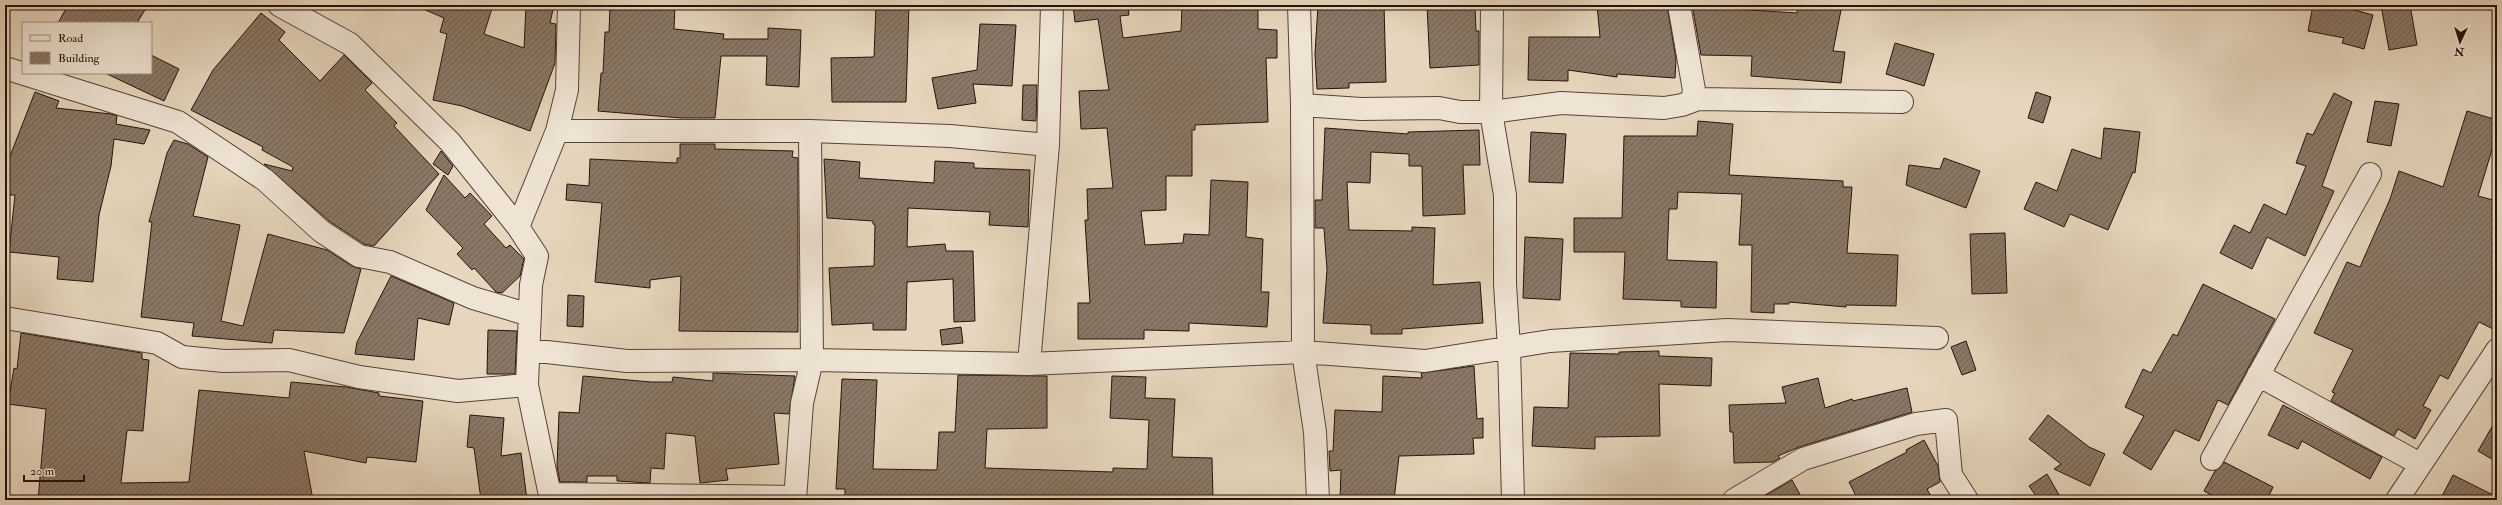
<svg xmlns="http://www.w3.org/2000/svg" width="2502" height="505" viewBox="0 0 2502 505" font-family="'IM FELL Double Pica',serif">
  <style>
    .building { fill: url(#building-hatch); stroke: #26120a }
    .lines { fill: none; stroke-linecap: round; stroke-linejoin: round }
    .minor-casing { stroke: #564337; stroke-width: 24 }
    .minor { stroke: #efe4d4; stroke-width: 22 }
  </style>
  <defs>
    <pattern id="building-hatch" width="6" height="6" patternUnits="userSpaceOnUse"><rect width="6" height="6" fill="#8a7867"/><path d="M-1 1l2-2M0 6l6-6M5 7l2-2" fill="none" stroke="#716153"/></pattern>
  </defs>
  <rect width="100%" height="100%" fill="#e6d6bd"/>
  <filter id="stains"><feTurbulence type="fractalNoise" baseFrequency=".005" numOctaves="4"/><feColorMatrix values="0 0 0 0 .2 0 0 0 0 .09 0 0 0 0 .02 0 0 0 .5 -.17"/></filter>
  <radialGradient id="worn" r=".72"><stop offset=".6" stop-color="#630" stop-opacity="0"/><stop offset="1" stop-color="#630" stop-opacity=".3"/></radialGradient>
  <!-- building -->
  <path class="building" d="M 68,5 L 148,5 L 137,23 L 58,23 Z
    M 414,5 L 493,5 L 484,34 L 524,48 L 526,5 L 554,5 L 550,23 L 556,24 L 555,63 L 530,131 L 462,106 L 433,100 L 447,34 L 440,32 L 444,18 Z
    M 610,5 L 675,5 L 674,29 L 724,34 L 723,39 L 768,39 L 768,28 L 801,30 L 799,87 L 766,85 L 767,56 L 721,56 L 715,118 L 681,118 L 598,111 L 601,73 L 603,73 L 605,32 L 609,32 Z
    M 876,5 L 909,5 L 906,102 L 832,102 L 831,58 L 874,57 Z
    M 1073,5 L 1128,5 L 1129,15 L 1120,16 L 1123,38 L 1181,31 L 1182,5 L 1258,5 L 1258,29 L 1277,30 L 1277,58 L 1266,58 L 1268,122 L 1195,125 L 1195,130 L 1192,130 L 1192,176 L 1166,176 L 1166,210 L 1141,211 L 1145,245 L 1183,243 L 1184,234 L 1209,235 L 1211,180 L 1248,182 L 1246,237 L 1263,239 L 1261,292 L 1269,292 L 1267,327 L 1189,323 L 1189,331 L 1144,330 L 1144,339 L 1078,339 L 1078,303 L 1090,303 L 1085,220 L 1088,220 L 1087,189 L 1113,188 L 1107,128 L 1081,129 L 1079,91 L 1109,90 L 1098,19 L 1075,22 Z
    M 1318,5 L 1384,5 L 1386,82 L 1349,83 L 1349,88 L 1317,89 L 1315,54 Z
    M 1427,5 L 1475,5 L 1476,31 L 1479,31 L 1479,65 L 1430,68 Z
    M 1597,5 L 1667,5 L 1676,59 L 1675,78 L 1617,74 L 1617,77 L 1568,70 L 1568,81 L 1528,80 L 1529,37 L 1600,37 Z
    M 1692,5 L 1734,5 L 1734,9 L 1797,13 L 1798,5 L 1842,5 L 1833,51 L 1845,52 L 1841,83 L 1751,76 L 1752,56 L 1701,55 Z
    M 2313,5 L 2336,5 L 2373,15 L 2364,49 L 2342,43 L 2344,38 L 2308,31 Z
    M 2381,5 L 2410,5 L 2417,45 L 2389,50 Z
    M 261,13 L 285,32 L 279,40 L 320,81 L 344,55 L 372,83 L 365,90 L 397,123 L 394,126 L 439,174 L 374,246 L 364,244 L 329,221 L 264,164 L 292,171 L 293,167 L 262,150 L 263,147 L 191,110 L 213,70 Z
    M 980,24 L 1016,25 L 1012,86 L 973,84 L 976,103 L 938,109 L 932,78 L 977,70 Z
    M 1895,43 L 1934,54 L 1924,86 L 1886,74 Z
    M 151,55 L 179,69 L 164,101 L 105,73 L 151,73 Z
    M 1023,85 L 1037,85 L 1036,121 L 1022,120 Z
    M 35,92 L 59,101 L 56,108 L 111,114 L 117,116 L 116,124 L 150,130 L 144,144 L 114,139 L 111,166 L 99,215 L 93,282 L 57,279 L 59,257 L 9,252 L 15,195 L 5,195 L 5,169 Z
    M 2036,92 L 2051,97 L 2043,123 L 2028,118 Z
    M 2334,93 L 2352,102 L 2322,186 L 2334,191 L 2305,256 L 2267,237 L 2252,269 L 2220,253 L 2234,225 L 2250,233 L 2264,204 L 2286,215 L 2306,166 L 2296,163 L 2307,133 L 2313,135 Z
    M 2375,101 L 2399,104 L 2391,146 L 2367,142 Z
    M 2467,111 L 2497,120 L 2497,133 L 2478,196 L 2497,201 L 2497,331 L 2479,322 L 2448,379 L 2440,375 L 2423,406 L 2431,410 L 2415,439 L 2398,429 L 2394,436 L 2331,401 L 2335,393 L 2332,392 L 2353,350 L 2314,333 L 2347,262 L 2360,267 L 2390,199 L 2399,171 L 2443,187 Z
    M 1698,121 L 1733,124 L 1729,175 L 1843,181 L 1843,187 L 1852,187 L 1847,253 L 1898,255 L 1896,306 L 1846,305 L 1846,307 L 1789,302 L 1789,304 L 1774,304 L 1774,313 L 1751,312 L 1752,245 L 1739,245 L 1742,194 L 1678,192 L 1677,209 L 1669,209 L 1667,260 L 1717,262 L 1716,308 L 1681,307 L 1681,301 L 1623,299 L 1625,252 L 1574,252 L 1574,218 L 1622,218 L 1624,136 L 1697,136 Z
    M 1325,128 L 1408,134 L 1408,132 L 1479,130 L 1480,165 L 1463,165 L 1465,214 L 1423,216 L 1422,166 L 1409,166 L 1409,154 L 1371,152 L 1370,183 L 1347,182 L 1349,230 L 1412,231 L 1412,227 L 1435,228 L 1433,285 L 1480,282 L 1483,323 L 1402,329 L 1402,334 L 1371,334 L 1371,325 L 1323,323 L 1327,270 L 1324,228 L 1315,228 L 1315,200 L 1322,200 Z
    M 2104,128 L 2140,132 L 2135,173 L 2133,172 L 2108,230 L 2070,214 L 2064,227 L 2024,209 L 2036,182 L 2057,191 L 2072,149 L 2101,159 Z
    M 1531,132 L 1566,134 L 1563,183 L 1529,182 Z
    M 174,140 L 188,144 L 208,157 L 193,216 L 240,225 L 221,321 L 243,326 L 268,234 L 327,250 L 352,266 L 361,269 L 344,333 L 274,330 L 272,343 L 192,336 L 194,323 L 141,317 L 152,222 L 149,222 L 167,153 Z
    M 680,144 L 715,144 L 715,149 L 793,151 L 792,157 L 798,158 L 798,332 L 679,331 L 681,276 L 650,280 L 650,288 L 595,282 L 602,203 L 566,200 L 567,184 L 589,186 L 590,159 L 677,163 L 677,158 L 680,158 Z
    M 441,151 L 453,166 L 448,175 L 433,164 Z
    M 1944,158 L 1980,171 L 1966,208 L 1906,185 L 1909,165 L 1940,169 Z
    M 824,159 L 860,162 L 859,178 L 934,183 L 935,161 L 974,163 L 974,168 L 1030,170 L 1028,227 L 989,225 L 990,212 L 908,208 L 907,247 L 945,244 L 946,251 L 973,251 L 975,321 L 954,322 L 953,279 L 907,282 L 906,330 L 873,330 L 873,323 L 832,325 L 829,268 L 874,266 L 875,225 L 873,224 L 873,221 L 827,218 Z
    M 444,175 L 465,198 L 470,193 L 492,216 L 484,224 L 506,248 L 510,245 L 524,259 L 520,276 L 502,293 L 496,292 L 474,268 L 472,270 L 457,254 L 463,248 L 426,210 Z
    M 2005,233 L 2007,293 L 1972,294 L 1970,234 Z
    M 1525,237 L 1563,239 L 1560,300 L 1523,298 Z
    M 391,276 L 454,303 L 449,325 L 418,318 L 414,360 L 355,354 L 357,342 Z
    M 2203,284 L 2275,319 L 2228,405 L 2218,400 L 2199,441 L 2175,430 L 2151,470 L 2123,453 L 2144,416 L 2125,407 L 2143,369 L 2151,373 L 2173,334 L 2177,336 Z
    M 568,295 L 584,296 L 583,327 L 567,326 Z
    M 961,327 L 963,343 L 942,345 L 940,330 Z
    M 488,330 L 517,331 L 515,374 L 487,374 Z
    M 21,333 L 142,353 L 142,359 L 149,360 L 143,431 L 127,430 L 121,483 L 189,482 L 199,390 L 289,398 L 291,382 L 346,387 L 379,393 L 379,396 L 423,401 L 416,462 L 367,457 L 366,463 L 304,451 L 313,500 L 38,500 L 46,409 L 8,404 L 14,368 L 17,369 Z
    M 1966,341 L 1976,370 L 1962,375 L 1951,347 Z
    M 1659,351 L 1659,356 L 1712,358 L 1711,386 L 1659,384 L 1660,436 L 1595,437 L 1595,449 L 1532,446 L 1534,407 L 1568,408 L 1570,353 L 1619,354 L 1619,352 Z
    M 1474,366 L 1477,419 L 1483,418 L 1483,438 L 1473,438 L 1474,454 L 1399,456 L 1394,500 L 1340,500 L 1341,470 L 1330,471 L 1329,451 L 1333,451 L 1335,410 L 1382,412 L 1383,376 L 1422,378 L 1421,373 Z
    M 713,373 L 795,376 L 789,414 L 774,413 L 779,464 L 726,469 L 728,480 L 700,483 L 695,436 L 666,433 L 664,469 L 651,468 L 650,483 L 617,481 L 617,476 L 587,476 L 587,482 L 560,482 L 557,467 L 559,412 L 579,413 L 583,376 L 651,382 L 672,382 L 673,377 L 713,381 Z
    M 958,375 L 1047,376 L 1047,428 L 987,429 L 985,468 L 1113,472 L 1113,468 L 1147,469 L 1149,420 L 1110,418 L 1112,376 L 1146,377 L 1145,398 L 1175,399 L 1172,457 L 1212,458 L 1213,500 L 845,500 L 845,489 L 836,489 L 842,379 L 877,380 L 873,469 L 937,470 L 939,432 L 955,432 Z
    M 1818,378 L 1825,408 L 1852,399 L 1853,401 L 1907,388 L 1912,412 L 1799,447 L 1778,456 L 1780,458 L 1773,462 L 1734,463 L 1733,432 L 1730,432 L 1729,405 L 1786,403 L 1782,387 Z
    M 2283,405 L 2382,457 L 2370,479 L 2302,441 L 2298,449 L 2268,435 Z
    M 470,415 L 504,418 L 501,456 L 521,453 L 527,500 L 481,500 L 474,448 L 467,447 Z
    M 2048,415 L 2089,447 L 2105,454 L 2090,486 L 2054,469 L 2061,464 L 2029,439 Z
    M 2497,418 L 2497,462 L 2478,451 Z
    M 1924,440 L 1938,466 L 1940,482 L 1927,489 L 1933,500 L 1858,500 L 1849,482 L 1907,452 L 1906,450 Z
    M 2224,462 L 2273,487 L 2267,500 L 2221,500 L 2204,491 L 2215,471 Z
    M 2047,474 L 2062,500 L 2039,500 L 2029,486 Z
    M 2453,475 L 2497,497 L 2497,500 L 2440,500 Z
    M 1792,480 L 1803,500 L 1758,500 Z"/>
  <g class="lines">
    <defs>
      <path id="minor" d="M 279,5 L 350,44 L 450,142 L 518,227 L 537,256 L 531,285 L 527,385 L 551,500
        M 1299,5 L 1302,105 L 1303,352 L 1315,432 L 1318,500
        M 1492,5 L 1491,112 L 1505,195 L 1505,284 L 1509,348 L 1513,500
        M 5,68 L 178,122 L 265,180 L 321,231 L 359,256 L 390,262 L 473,298 L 530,315
        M 1698,99 L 1902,102
        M 1302,105 L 1361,109 L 1439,108 L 1460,112 L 1491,112 L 1561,103 L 1664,108 L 1682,105 L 1698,99 L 1693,95 L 1694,90 L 1679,5
        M 557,131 L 810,131 L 950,136 L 1048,145
        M 518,227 L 557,131 L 567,90 L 569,5
        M 5,318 L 157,343 L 182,357 L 224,361 L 289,360 L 359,377 L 458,391 L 527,385
        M 529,350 L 627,361 L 812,360 L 1029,364 L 1303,352 L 1425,361 L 1550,341 L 1727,330 L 1937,338
        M 1029,364 L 1048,145 L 1052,5
        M 2258,375 L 2420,464
        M 2212,459 L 2370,174
        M 551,494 L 795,497
        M 795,500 L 802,403 L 812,360 L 810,131
        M 1734,500 L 1803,459 L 1916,424 L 1946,420 L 1951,475 L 1967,500
        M 2397,500 L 2497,350"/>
    </defs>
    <!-- minor casing -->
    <use href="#minor" class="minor-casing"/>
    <!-- minor -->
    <use href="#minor" class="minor"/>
  </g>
  <!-- margin -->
  <rect width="2502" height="505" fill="none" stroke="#e6d6bd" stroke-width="20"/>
  <rect x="6" y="6" width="2490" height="493" fill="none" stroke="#26120a" stroke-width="2"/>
  <rect x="10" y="10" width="2482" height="485" fill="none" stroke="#26120a"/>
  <!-- legend -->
  <rect x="22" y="22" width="130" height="52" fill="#efe4d4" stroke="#9f9083"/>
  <rect x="30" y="35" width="20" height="6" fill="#efe4d4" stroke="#9f9083"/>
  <text x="58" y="42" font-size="12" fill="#26120a">Road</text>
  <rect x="30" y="52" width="20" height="12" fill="url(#building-hatch)" stroke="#9f9083"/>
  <text x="58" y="62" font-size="12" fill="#26120a">Building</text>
  <!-- north arrow -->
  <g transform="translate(2460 42) rotate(184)" stroke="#efe4d4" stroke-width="3" paint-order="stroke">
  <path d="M0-3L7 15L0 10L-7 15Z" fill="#26120a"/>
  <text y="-6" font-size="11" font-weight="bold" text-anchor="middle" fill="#26120a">N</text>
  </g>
  <!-- scale -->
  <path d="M24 475v6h60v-6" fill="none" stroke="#26120a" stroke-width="2"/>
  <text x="30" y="475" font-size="12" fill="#26120a" stroke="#efe4d4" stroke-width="3" paint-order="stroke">20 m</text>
  <rect width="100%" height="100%" filter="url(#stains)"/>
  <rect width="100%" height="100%" fill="url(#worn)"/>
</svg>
